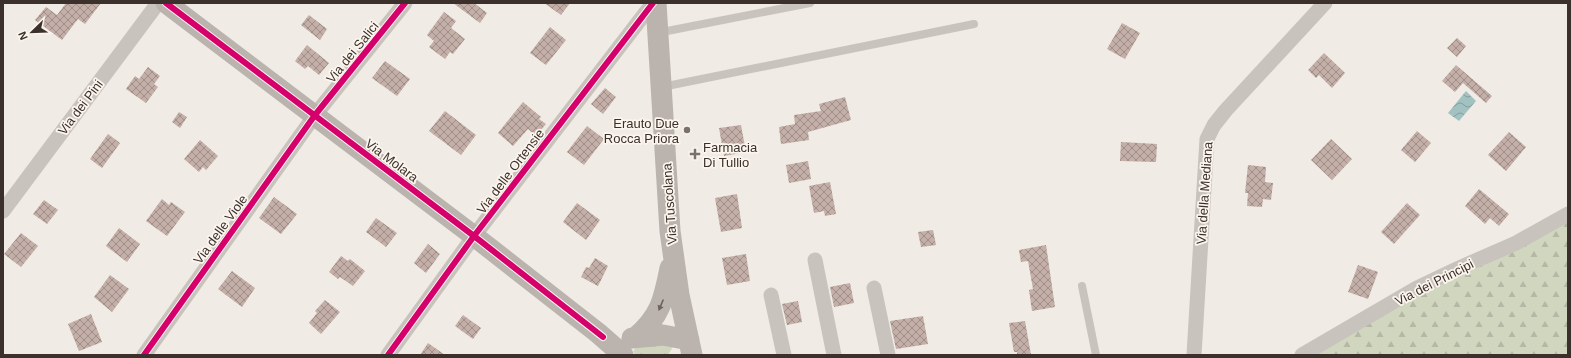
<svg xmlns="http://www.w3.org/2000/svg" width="1571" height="358" viewBox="0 0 1571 358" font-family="Helvetica,sans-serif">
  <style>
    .grass { fill: url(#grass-tufts) }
    .forest { fill: url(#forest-firs) }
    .water { fill: url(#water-waves) }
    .building { fill: url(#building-cross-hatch) }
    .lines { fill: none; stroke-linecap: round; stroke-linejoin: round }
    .lane { stroke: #c9c3be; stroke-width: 8 }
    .street { stroke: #c9c3be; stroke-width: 15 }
    .secondary { stroke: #bab3ae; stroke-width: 21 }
    .cycleway-casing { stroke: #fbf5ee; stroke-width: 8 }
    .cycleway { stroke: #d6006c; stroke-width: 6 }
    .oneway { fill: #6e645f }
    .poi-dot { fill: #7a716c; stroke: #fbf5ee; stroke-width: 1.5 }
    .labels { text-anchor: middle; stroke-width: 3.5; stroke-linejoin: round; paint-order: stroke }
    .street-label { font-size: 13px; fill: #3b302b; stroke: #fbf5ee }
    .poi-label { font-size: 13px; fill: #3b302b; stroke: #fbf5ee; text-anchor: end }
  </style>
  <defs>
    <pattern id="grass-tufts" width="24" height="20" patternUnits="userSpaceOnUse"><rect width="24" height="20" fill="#d1d6bf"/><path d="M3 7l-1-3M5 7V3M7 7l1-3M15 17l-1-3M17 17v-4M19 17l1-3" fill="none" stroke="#b4b8a4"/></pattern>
    <pattern id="forest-firs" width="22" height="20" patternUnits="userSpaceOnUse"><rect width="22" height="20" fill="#d1d6bf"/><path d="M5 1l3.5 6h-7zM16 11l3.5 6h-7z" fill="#b4b8a4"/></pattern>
    <pattern id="water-waves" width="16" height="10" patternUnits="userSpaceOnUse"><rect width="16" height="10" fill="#a1c2c1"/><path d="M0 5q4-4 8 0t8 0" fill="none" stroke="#849e9d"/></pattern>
    <pattern id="building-cross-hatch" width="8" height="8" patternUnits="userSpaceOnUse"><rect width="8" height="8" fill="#c3afa7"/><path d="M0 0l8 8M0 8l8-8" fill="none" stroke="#a08f88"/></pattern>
  </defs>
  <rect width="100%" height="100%" fill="#f0ebe5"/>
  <!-- grass -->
  <path class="grass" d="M 639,342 L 674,345 L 668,355 L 636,355 L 633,352 Z"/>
  <!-- forest -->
  <path class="forest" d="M 1568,207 L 1568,355 L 1313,355 Z"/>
  <!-- water -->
  <path class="water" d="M 1466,91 L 1476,101 L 1459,121 L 1448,113 Z"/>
  <!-- building -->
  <path class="building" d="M 66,3 L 101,3 L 85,24 L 78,19 L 62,40 L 35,20 L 46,7 L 57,15 Z
    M 453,3 L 474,3 L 487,13 L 480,23 Z
    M 544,3 L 570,3 L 561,15 Z
    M 444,12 L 456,21 L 451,28 L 465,39 L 453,54 L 450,52 L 445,59 L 429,47 L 434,41 L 427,35 Z
    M 309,15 L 327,29 L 320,40 L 301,25 Z
    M 1122,23 L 1140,33 L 1125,59 L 1107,49 Z
    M 550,27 L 566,40 L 546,65 L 530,53 Z
    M 1457,38 L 1466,46 L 1457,57 L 1447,48 Z
    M 307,45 L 329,63 L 319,75 L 308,66 L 305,69 L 295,61 Z
    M 1324,53 L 1345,73 L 1332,88 L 1319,75 L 1316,78 L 1308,70 Z
    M 385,61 L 410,79 L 397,96 L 372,78 Z
    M 1456,65 L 1492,96 L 1486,103 L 1463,83 L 1455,92 L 1442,81 Z
    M 148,67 L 160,76 L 154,84 L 158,87 L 146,103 L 126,89 L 135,76 L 139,79 Z
    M 605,88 L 616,97 L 603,114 L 591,104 Z
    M 845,97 L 851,120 L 808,132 L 809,140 L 781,144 L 779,127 L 795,124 L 794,115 L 821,111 L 819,104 Z
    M 523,102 L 541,117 L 539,119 L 546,124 L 536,136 L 528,129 L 513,146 L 498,133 Z
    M 445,111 L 476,135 L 461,155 L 429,131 Z
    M 179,112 L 187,117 L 180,128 L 172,122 Z
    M 741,125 L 746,152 L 724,156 L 719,128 Z
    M 587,126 L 604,139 L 584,165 L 567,152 Z
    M 1417,131 L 1431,143 L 1415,162 L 1401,150 Z
    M 1509,132 L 1526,147 L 1506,171 L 1488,155 Z
    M 108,134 L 120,143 L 102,168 L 90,159 Z
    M 1331,139 L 1352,159 L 1332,180 L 1311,160 Z
    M 200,140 L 218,156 L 206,170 L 203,167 L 199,172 L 184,159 Z
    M 1121,142 L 1157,144 L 1156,162 L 1120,161 Z
    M 808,161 L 811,179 L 789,183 L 786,165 Z
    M 1248,165 L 1266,167 L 1265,182 L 1273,183 L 1271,200 L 1263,199 L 1262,207 L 1247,206 L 1248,193 L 1245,193 Z
    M 830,182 L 836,214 L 825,216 L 824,211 L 814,213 L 809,186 Z
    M 1479,189 L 1509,214 L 1499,226 L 1490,218 L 1485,224 L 1465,206 Z
    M 737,194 L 742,228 L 721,232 L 715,198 Z
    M 274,197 L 297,214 L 281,234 L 259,218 Z
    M 162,199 L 169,205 L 171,202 L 185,212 L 167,236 L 146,221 Z
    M 44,200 L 58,210 L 47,224 L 33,214 Z
    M 577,203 L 600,220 L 586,240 L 563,222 Z
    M 1407,203 L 1420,215 L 1394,244 L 1381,232 Z
    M 376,218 L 397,233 L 386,247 L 366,232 Z
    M 119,228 L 140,244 L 127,262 L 106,246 Z
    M 933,230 L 936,245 L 921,247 L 918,232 Z
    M 21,233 L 38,246 L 21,267 L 4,254 Z
    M 428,244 L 440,254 L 426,273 L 414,263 Z
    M 1046,245 L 1055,307 L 1032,311 L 1029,290 L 1033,289 L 1028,261 L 1021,262 L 1019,250 Z
    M 746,254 L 750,281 L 727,285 L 722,258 Z
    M 341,256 L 348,261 L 350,259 L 365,271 L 353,286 L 340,277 L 338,279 L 329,272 Z
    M 595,258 L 608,266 L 598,286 L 581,277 L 586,267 L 589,268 Z
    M 1358,265 L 1378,272 L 1368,299 L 1348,292 Z
    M 232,271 L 255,288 L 242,307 L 218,289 Z
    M 110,275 L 129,289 L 112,312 L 94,297 Z
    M 850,283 L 854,303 L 834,307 L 830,287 Z
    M 325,300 L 340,312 L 321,334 L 309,323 L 317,313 L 315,311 Z
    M 798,301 L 802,322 L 787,325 L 782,304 Z
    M 91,314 L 102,342 L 79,351 L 68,324 Z
    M 463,315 L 481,328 L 473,339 L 455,326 Z
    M 923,316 L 928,344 L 896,349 L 890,321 Z
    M 1025,321 L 1031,355 L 1017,355 L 1017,352 L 1014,352 L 1009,323 Z
    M 428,343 L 445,355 L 420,355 Z"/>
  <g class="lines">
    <!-- lane -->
    <path class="lane" d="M 657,33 L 810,3
      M 662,87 L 974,24
      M 1082,286 L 1096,355"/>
    <!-- street -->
    <path class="street" d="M 3,211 L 158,3
      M 815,260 L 834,355
      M 874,288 L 888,355
      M 771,295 L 784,355
      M 144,355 L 315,115 L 405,3
      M 388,355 L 474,236 L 653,3
      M 1194,355 L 1207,139 L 1214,125 L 1226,110 L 1325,3
      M 1302,355 L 1417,288 L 1459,268 L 1516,243 L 1568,214"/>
    <!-- secondary -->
    <path class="secondary" d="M 166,3 L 474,236 L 598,333 L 623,355
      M 656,3 L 670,231 L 679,295 L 692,355
      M 636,337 C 661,316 664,298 670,268
      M 632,338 L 663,335 L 689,340"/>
    <defs>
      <path id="cycleway" d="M 166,3 L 474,236 L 603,337
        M 144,355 L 315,115 L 405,3
        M 388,355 L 474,236 L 653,3"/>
    </defs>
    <!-- cycleway casing -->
    <use href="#cycleway" class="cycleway-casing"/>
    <!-- cycleway -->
    <use href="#cycleway" class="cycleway"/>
  </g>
  <!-- one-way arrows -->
  <defs><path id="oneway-solid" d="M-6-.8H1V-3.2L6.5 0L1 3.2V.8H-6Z"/></defs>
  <use class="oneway" href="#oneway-solid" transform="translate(661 305) rotate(113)"/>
  <!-- markers -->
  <g class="poi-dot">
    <circle cx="687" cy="130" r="4"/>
    <path d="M693 148h4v4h4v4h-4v4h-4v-4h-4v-4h4z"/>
  </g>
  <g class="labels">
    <!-- street labels -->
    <g class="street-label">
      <text transform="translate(352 52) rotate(-51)" y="5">Via dei Salici</text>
      <text transform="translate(80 107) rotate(-53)" y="5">Via dei Pini</text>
      <text transform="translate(392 160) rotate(37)" y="5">Via Molara</text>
      <text transform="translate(510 171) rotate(-53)" y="5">Via delle Ortensie</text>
      <text transform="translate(1204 193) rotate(-86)" y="5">Via della Mediana</text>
      <text transform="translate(669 204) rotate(-94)" y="5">Via Tuscolana</text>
      <text transform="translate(220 229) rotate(-54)" y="5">Via delle Viole</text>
      <text transform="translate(1434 282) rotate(-27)" y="5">Via dei Principi</text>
    </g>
    <!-- poi labels -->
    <g class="poi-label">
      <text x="679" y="128">Erauto Due<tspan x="679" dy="15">Rocca Priora</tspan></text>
      <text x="703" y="152" text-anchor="start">Farmacia<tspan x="703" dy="15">Di Tullio</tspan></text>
    </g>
  </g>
  <!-- border -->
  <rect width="1571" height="358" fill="none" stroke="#3b302b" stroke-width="8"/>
  <!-- north arrow -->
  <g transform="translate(32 32) rotate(247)" stroke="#fbf5ee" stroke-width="3" paint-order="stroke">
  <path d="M0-3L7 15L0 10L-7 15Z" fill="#3b302b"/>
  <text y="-6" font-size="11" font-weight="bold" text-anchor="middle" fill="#3b302b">N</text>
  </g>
</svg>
